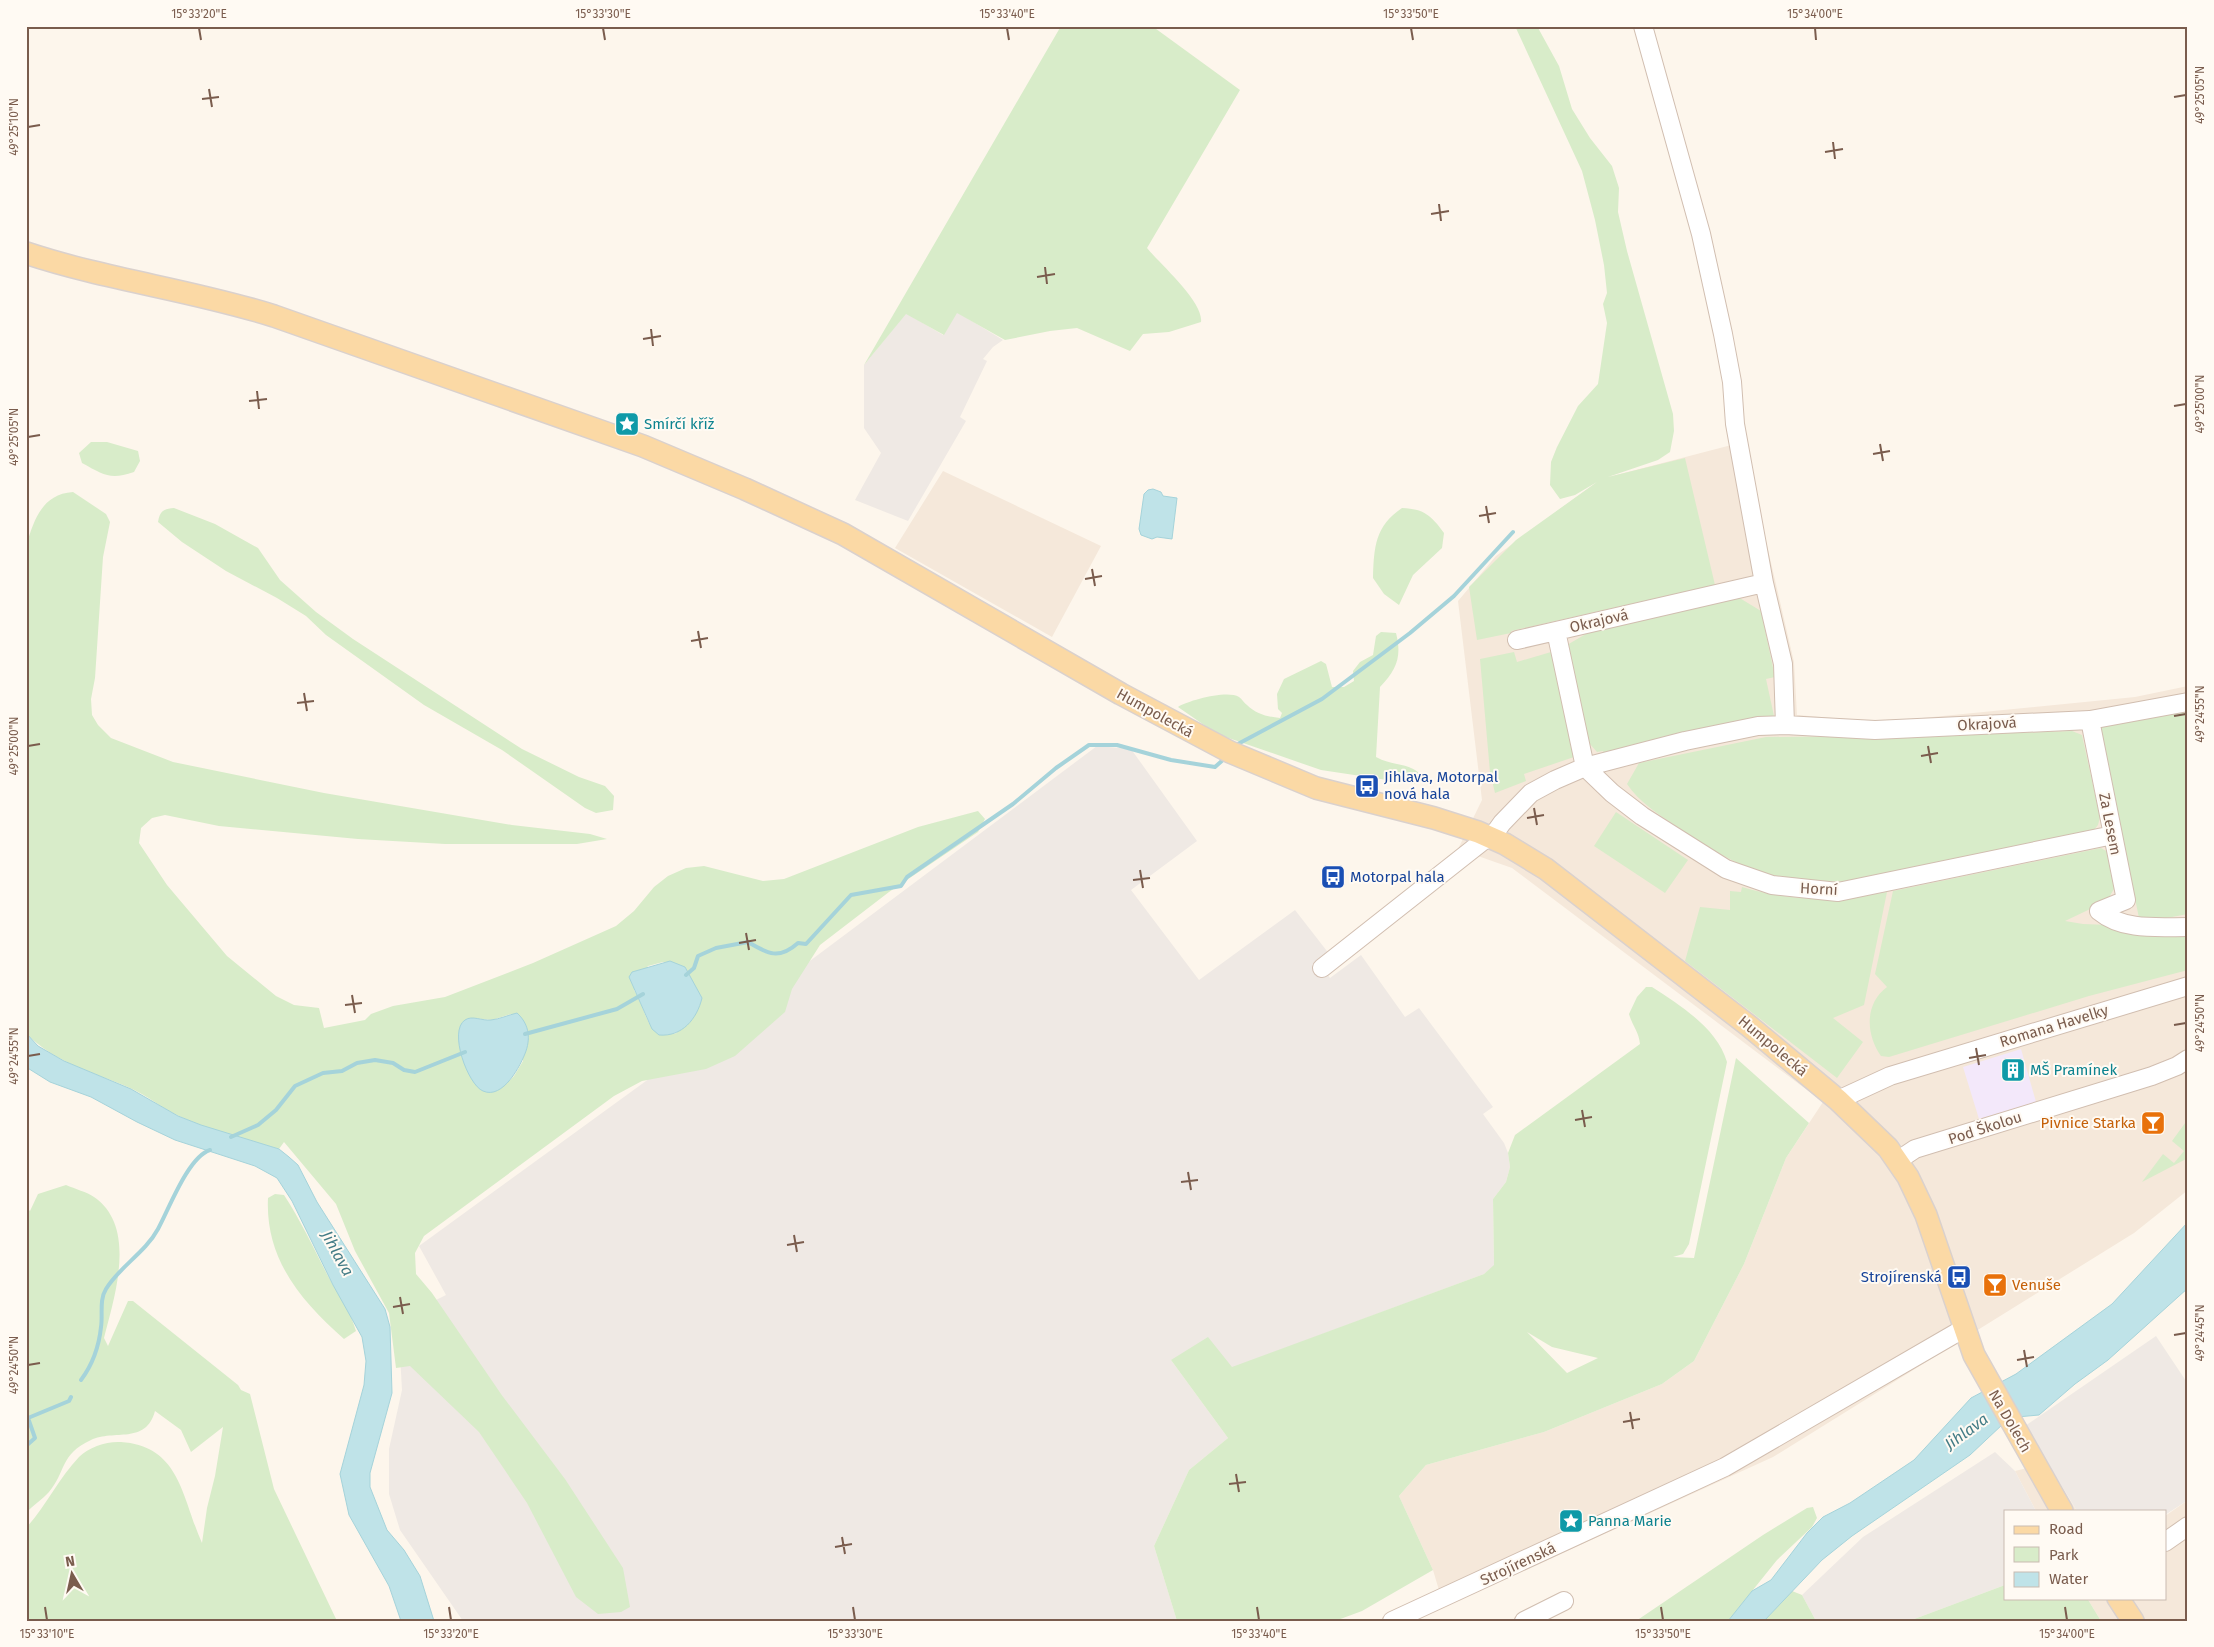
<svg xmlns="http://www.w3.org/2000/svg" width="2214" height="1647" viewBox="0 0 2214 1647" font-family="'Fira Sans',sans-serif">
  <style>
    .residential { fill: #f5e8da }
    .industrial { fill: #efe9e4 }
    .education { fill: #f3e8fa }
    .green { fill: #d8ecc9; fill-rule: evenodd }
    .water { fill: #bfe3e8; stroke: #a5d3da }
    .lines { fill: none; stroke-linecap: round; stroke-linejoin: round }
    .stream { stroke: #a5d3da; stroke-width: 4 }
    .minor-casing { stroke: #d1beb0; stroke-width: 20 }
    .major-casing { stroke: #dad1cd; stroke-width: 24 }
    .minor { stroke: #fff; stroke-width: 18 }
    .major { stroke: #fbd9a5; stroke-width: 21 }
    .ticks { fill: none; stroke: #7a5c4d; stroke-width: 2 }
    .labels { text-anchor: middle; stroke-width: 4; stroke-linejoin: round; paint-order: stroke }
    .culture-label { font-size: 15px; fill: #0d838f; stroke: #fffaf3; text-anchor: start }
    .street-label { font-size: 15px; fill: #7a5c4d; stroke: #fffaf3 }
    .transit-label { font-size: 15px; fill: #164399; stroke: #fffaf3; text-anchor: start }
    .food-label { font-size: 15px; fill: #c56008; stroke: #fffaf3; text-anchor: end }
    .water-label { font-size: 16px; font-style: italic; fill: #437c86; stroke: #fffaf3 }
    .neatline { fill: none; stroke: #7a5c4d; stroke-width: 2 }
    .ticks-label { font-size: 12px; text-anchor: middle; fill: #7a5c4d }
  </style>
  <rect width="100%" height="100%" fill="#fdf6ec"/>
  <!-- residential -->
  <path class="residential" d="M 1743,442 L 1794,662 L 1797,715 L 1882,722 L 2135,697 L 2188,686 L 2188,1190 L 2134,1233 L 1773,1457 L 1444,1607 L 1433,1570 L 1399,1496 L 1426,1465 L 1544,1432 L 1662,1384 L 1694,1361 L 1744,1264 L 1786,1158 L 1823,1102 L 1512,868 L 1458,849 L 1482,800 L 1458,601 L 1496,556 L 1601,479 Z
    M 943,471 L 1101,546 L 1052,637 L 895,548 Z
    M 2047,1463 L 2077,1511 L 2036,1511 L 2015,1471 Z
    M 2188,1500 L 2188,1621 L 2101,1621 L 2087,1598 L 2165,1598 L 2165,1516 Z"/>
  <!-- industrial -->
  <path class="industrial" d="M 957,312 L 1003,340 L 993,347 L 983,359 L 987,361 L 960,417 L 966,421 L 908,521 L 855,500 L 881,453 L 864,428 L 864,365 L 906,313 L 943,335 Z
    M 1097,746 L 1131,749 L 1197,841 L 1131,890 L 1199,980 L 1295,910 L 1330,955 L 1318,962 L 1330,978 L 1361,955 L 1405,1017 L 1419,1008 L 1493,1107 L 1483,1114 L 1504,1143 L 1508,1153 L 1510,1167 L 1506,1182 L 1493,1199 L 1494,1266 L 1484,1274 L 1232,1368 L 1171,1360 L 1228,1438 L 1189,1470 L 1154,1546 L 1177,1621 L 463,1621 L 400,1530 L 389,1494 L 389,1449 L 402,1390 L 398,1319 L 446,1295 L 419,1246 L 763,996 Z
    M 2156,1336 L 2188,1384 L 2188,1500 L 2165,1515 L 2165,1511 L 2077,1511 L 2025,1426 Z
    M 1995,1452 L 2015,1471 L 2036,1511 L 2005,1511 L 2005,1585 L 1909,1621 L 1816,1621 L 1802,1595 L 1863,1537 Z"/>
  <!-- education -->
  <path class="education" d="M 2021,1049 L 2036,1102 L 1979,1119 L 1963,1067 Z"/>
  <!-- green -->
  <path class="green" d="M 1061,26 L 1152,26 L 1240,90 L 1147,248 C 1160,264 1204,302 1201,322 L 1169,332 L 1143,334 L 1130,351 L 1077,328 L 1050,331 L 1005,340 L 957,313 L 944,335 L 906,314 L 864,365 Z
    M 1515,26 L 1537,26 L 1559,66 L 1572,109 L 1590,138 L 1612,166 L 1619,188 L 1618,212 L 1627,251 L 1673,414 L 1674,431 L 1670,452 L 1658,460 L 1608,477 L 1685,458 L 1715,585 L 1511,631 L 1511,633 L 1477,640 L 1469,587 L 1516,540 L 1597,482 L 1575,495 L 1560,499 L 1550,485 L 1551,462 L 1557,447 L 1578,406 L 1598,384 L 1607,323 L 1603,304 L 1607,293 L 1604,265 L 1595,220 L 1582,171 Z
    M 91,442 L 107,442 L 138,451 L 140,461 L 134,472 C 110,480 104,475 82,463 L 79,453 Z
    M 73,492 L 106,514 L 110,522 L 103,557 L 95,678 L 91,699 L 92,715 L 98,725 L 111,738 L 173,762 L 324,793 L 512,825 L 590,834 L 607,839 L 577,844 L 445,844 L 358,839 L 219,826 L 165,815 L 152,818 L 141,828 L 139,843 L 167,885 L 227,956 L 276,996 L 294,1005 L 319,1008 L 324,1028 L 365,1020 L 371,1014 L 393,1006 L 445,997 L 533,963 L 616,926 L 634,911 L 654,887 L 668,876 L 686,868 L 704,866 L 763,881 L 784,879 L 918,827 L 978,811 L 985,819 L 978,832 L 889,892 L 820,945 L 792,989 L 785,1012 L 735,1056 L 706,1069 L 642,1081 L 614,1096 L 424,1236 L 415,1253 L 416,1274 L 432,1293 L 501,1394 L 565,1479 L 623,1568 L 630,1607 L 621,1612 L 598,1614 L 576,1597 L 527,1503 L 479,1432 L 410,1366 L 396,1368 L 389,1313 L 355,1251 L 336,1204 L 284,1142 L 279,1149 C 247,1139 211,1131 181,1117 C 163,1109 148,1096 130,1088 C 94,1072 54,1063 26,1033 L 26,546 C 34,520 42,494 73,492 ZM 663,962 L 685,967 L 688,974 L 677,1033 C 645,1041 648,1011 634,990 L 648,966 ZM 511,1014 L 523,1061 L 514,1076 L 503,1087 L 472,1018 L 492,1020 Z
    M 174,508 L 215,524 L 258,548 L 280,580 L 316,612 L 353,639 L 522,749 L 579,777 L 605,786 L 614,796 L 613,810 L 596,813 L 585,808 L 502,750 L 424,705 L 326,635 L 306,616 L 277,598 L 226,571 L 182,542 L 158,522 C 160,511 163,509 174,508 Z
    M 1402,508 C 1424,509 1431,515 1444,533 L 1442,548 L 1413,575 L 1399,605 L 1384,594 L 1373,578 C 1374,547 1375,526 1402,508 Z
    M 1738,597 L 1761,611 L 1775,677 L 1766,679 L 1774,716 L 1604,753 L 1603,751 L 1597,752 L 1589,743 L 1567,645 L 1591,631 Z
    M 1381,632 L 1396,633 C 1402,656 1397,670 1380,687 L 1376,757 C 1394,767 1410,761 1424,778 L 1423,781 L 1414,784 L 1321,770 L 1217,734 L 1178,707 C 1190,700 1227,690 1239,697 C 1242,699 1244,703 1247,705 C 1256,714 1268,717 1280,718 L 1282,713 L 1278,709 L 1277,694 L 1284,679 L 1321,661 L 1326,664 L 1332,687 L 1344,687 L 1354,681 L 1353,671 L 1360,662 L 1373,655 L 1376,636 Z
    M 1514,652 L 1517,662 L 1551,652 L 1574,757 L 1524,774 L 1526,781 L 1495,793 L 1490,772 L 1480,659 Z
    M 2188,710 L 2188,914 L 2140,923 L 2100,726 Z
    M 2072,731 L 2082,735 L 2100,817 L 2098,825 L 2092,832 L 1847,881 C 1774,885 1735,867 1676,826 C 1658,814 1639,802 1627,784 L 1639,763 L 1766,737 L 1960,735 Z
    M 1616,812 L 1688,860 L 1665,893 L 1594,846 Z
    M 2101,848 L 2108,852 L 2115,887 L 2107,901 L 2065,921 L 2083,924 L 2188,928 L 2188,970 L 2089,996 L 1889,1057 L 1881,1056 C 1866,1035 1864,1004 1887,987 L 1875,974 L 1893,891 Z
    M 1742,887 C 1793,902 1836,901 1887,892 L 1864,1005 L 1833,1018 L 1863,1042 L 1837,1078 L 1685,961 L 1700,907 L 1730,910 L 1730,891 L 1741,892 Z
    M 1646,987 L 1652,987 C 1681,1006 1717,1028 1727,1062 L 1689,1244 L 1683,1254 L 1673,1257 L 1694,1258 L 1736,1058 L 1809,1123 L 1786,1158 L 1744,1264 L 1694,1361 L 1662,1384 L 1544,1432 L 1426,1465 L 1399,1496 L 1433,1570 L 1362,1611 L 1335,1621 L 1177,1621 L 1154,1546 L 1189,1470 L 1228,1438 L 1171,1360 L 1208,1337 L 1232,1367 L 1484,1274 L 1494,1265 L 1493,1199 L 1506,1182 L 1510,1167 L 1508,1153 L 1515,1135 L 1640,1044 C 1639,1032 1632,1025 1629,1014 L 1637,997 ZM 1527,1332 L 1552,1347 L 1598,1358 L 1567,1373 Z
    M 2188,1119 L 2188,1158 L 2142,1182 L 2163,1154 L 2174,1163 L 2184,1151 L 2172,1141 Z
    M 66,1185 C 75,1189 87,1192 94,1197 C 138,1227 114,1298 104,1338 L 108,1346 L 128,1301 L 133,1301 L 238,1385 L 241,1390 L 250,1394 L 274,1489 L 337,1621 L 26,1621 L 26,1528 C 46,1506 59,1478 79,1457 C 89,1447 107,1441 121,1442 C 181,1446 182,1499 202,1543 L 207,1508 L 215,1476 L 223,1427 L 191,1452 L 181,1430 L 155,1411 C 146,1445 114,1429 91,1440 C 60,1454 66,1472 49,1492 C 42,1500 33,1505 26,1513 L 26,1207 L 30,1211 L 38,1194 Z
    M 275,1194 L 284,1195 C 301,1221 314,1249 328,1276 C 338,1295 350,1310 356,1331 L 344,1339 C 301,1301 265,1259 268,1198 Z
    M 1813,1507 L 1817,1518 L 1812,1527 L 1777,1560 L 1728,1621 L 1636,1621 L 1763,1535 L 1807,1508 Z
    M 2005,1585 L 2005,1598 L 2087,1598 L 2101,1621 L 1909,1621 Z
    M 1792,1591 L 1802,1595 L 1816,1621 L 1764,1621 Z"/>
  <!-- water -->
  <path class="water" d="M 1153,489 L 1161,492 L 1163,496 L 1177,498 L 1172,539 L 1157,537 L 1152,539 L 1141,535 L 1139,529 L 1144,494 L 1148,490 Z
    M 670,961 L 685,967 L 702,998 C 697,1019 682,1037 659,1035 L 652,1029 L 629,977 L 632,972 Z
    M 517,1013 C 528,1023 531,1036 526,1051 C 521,1065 503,1100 483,1091 C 468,1085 448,1031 465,1020 C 472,1015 482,1021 491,1020 C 500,1019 508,1015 517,1013 Z
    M 26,1033 L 38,1046 L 64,1061 L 131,1089 L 178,1116 L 201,1125 L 279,1149 L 289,1157 L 298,1165 L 317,1202 L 385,1309 L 390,1327 L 392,1393 L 370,1473 L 370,1487 L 387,1530 L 404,1550 L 420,1576 L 434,1621 L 401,1621 L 389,1586 L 349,1515 L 340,1474 L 364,1385 L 366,1361 L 362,1337 L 333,1285 L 292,1201 L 277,1178 L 255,1166 L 175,1140 L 137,1122 L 91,1097 L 50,1082 L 26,1067 Z
    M 2188,1222 L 2188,1288 L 2108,1360 L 2075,1384 L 2039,1415 L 2017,1417 L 2003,1424 L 1970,1455 L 1852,1536 L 1822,1560 L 1764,1621 L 1728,1621 L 1752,1591 L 1771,1580 L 1807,1533 L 1823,1517 L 1850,1503 L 1914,1460 L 1971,1398 L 2016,1374 L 2112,1304 Z"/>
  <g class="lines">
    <!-- stream -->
    <path class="stream" d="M 1236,745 L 1322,699 L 1410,633 L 1454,596 L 1513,532
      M 686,975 L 694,968 L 698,956 L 716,948 L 748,942 C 768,954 779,960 798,943 L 806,944 L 851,895 L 901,886 L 907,877 L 1013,804 L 1056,768 L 1089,745 L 1117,745 L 1171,760 L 1215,767 L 1224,759
      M 525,1034 L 617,1009 L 643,994
      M 231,1137 L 258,1125 L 276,1110 L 295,1086 L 323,1073 L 342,1071 L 357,1063 L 375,1060 L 393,1063 L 404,1070 L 415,1072 L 465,1052
      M 81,1380 C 93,1364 99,1346 101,1327 C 103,1315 99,1300 106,1289 C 120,1266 145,1253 158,1229 C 169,1209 188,1157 210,1150
      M 26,1446 L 35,1438 L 28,1418 L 69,1401 L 71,1397"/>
    <defs>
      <path id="minor" d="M 1643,26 L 1701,234 L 1723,334 L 1732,382 L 1735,424 L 1764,583
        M 1517,640 L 1556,631
        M 2090,720 L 2126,900 L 2099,911 C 2123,931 2158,927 2188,927
        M 1785,725 L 1783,664 L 1764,583 L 1556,631 L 1585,767 L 1612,793 L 1642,816 L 1726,869 L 1772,885 L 1838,892 L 2113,835
        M 1322,968 L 1483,841 L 1492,837 L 1502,823 L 1531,793 L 1555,780 L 1585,767 L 1685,741 L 1758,726 L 1785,725 L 1875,730 L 2090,720 L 2188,702
        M 1838,1100 L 1890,1076 L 2188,986
        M 1897,1161 L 1915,1149 L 2152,1076 L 2177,1066 L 2188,1059
        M 2165,1542 L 2188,1526
        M 1392,1621 L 1725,1467 L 1963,1329
        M 1524,1621 L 1564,1601"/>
      <path id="major" d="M 26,253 C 107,280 193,290 274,316 L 643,446 L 745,489 L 843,534 L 1121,694 L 1230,752 L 1316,788 L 1434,818 L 1478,832 L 1505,844 L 1546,869 L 1749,1026 L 1838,1100 L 1888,1148 L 1908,1177 L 1926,1215 L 1974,1355 L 2062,1511
        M 2118,1598 L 2133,1621"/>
    </defs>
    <!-- minor casing -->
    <use href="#minor" class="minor-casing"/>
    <!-- major casing -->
    <use href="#major" class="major-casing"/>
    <!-- minor -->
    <use href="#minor" class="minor"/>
    <!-- major -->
    <use href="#major" class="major"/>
  </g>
  <!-- ticks -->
  <path class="ticks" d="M 199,28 L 201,40M 603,28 L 605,40M 1007,28 L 1009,40M 1411,28 L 1413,40M 1815,28 L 1816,40M 209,89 L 212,107M 2174,97 L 2186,95M 202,99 L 219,97M 28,127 L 40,125M 1833,142 L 1835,159M 1825,152 L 1843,149M 1439,204 L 1441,221M 1431,214 L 1449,211M 1045,267 L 1047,284M 1037,277 L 1055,274M 651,329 L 653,346M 643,339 L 661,336M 257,391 L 259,409M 249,401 L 267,399M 2174,406 L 2186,404M 28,437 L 40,435M 1880,444 L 1883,461M 1873,454 L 1890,451M 1486,506 L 1489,523M 1479,516 L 1496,513M 1092,569 L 1095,586M 1085,579 L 1102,576M 698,631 L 701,648M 691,641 L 708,638M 304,693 L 307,711M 297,703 L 314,701M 2174,716 L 2186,714M 28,746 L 40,744M 1928,746 L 1931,763M 1921,756 L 1938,753M 1534,808 L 1537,825M 1527,818 L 1544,815M 1140,870 L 1143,888M 1133,880 L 1150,878M 746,933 L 749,950M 739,943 L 756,940M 352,995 L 355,1013M 345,1005 L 362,1003M 2174,1025 L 2186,1023M 1976,1048 L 1979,1065M 28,1056 L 40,1054M 1969,1058 L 1986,1055M 1582,1110 L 1585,1127M 1575,1120 L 1592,1117M 1188,1172 L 1191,1190M 1181,1182 L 1198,1180M 794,1235 L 797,1252M 787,1245 L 804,1242M 400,1297 L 403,1314M 393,1307 L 410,1304M 2174,1335 L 2186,1333M 2024,1350 L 2027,1367M 2017,1360 L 2034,1357M 28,1365 L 40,1363M 1630,1412 L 1633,1429M 1623,1422 L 1640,1419M 1236,1474 L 1239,1492M 1229,1484 L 1246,1482M 842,1537 L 845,1554M 835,1547 L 852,1544M 45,1607 L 47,1620M 449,1607 L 451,1620M 853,1607 L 855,1620M 1257,1607 L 1259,1620M 1661,1607 L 1663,1620M 2065,1607 L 2067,1620"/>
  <!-- icons -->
  <defs>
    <symbol id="sight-square" viewBox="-11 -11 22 22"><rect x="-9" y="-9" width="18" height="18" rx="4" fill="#0f9aa8" stroke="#fffaf3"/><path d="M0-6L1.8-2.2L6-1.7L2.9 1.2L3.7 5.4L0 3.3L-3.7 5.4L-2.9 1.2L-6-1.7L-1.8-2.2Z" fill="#fff"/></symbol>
    <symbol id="bus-square" viewBox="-11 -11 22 22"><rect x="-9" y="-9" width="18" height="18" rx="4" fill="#1a4fb4" stroke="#fffaf3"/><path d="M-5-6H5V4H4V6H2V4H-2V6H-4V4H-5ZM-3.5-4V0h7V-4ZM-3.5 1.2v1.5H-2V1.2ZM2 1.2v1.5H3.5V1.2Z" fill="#fff"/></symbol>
    <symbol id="building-square" viewBox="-11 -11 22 22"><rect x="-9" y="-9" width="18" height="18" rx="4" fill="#0f9aa8" stroke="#fffaf3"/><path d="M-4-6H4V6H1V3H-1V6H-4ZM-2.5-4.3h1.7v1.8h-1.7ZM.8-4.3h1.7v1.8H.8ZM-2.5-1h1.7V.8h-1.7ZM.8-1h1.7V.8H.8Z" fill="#fff"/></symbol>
    <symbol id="bar-square" viewBox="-11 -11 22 22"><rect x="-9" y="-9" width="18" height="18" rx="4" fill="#e8710a" stroke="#fffaf3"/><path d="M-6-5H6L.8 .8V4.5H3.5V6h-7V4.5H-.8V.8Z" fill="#fff"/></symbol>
  </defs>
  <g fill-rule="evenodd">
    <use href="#sight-square" x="613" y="410" width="28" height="28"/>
    <use href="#bus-square" x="1353" y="772" width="28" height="28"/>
    <use href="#bus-square" x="1319" y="863" width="28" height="28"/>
    <use href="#building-square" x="1999" y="1056" width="28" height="28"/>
    <use href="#bar-square" x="2139" y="1109" width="28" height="28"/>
    <use href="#bus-square" x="1945" y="1263" width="28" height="28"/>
    <use href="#bar-square" x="1981" y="1271" width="28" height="28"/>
    <use href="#sight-square" x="1557" y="1507" width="28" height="28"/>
  </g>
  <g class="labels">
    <!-- culture labels -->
    <g class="culture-label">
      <text x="644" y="429">Smírčí kříž</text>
      <text x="2030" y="1075">MŠ Pramínek</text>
      <text x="1588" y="1526">Panna Marie</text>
    </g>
    <!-- street labels -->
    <g class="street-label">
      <text transform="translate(1599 621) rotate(-13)" y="5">Okrajová</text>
      <text transform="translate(1155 713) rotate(29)" y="5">Humpolecká</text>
      <text transform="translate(1987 724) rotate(-3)" y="5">Okrajová</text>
      <text transform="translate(2110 824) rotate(79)" y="5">Za Lesem</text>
      <text transform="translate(1819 889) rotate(3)" y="5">Horní</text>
      <text transform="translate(2054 1026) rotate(-17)" y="5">Romana Havelky</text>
      <text transform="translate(1773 1046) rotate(40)" y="5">Humpolecká</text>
      <text transform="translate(1985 1128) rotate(-18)" y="5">Pod Školou</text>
      <text transform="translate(2010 1421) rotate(60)" y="5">Na Dolech</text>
      <text transform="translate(1518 1564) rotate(-25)" y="5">Strojírenská</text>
    </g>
    <!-- transit labels -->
    <g class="transit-label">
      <text x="1384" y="782">Jihlava, Motorpal<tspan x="1384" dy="17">nová hala</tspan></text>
      <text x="1350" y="882">Motorpal hala</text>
      <text x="1942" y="1282" text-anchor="end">Strojírenská</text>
    </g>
    <!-- food labels -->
    <g class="food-label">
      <text x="2136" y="1128">Pivnice Starka</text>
      <text x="2012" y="1290" text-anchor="start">Venuše</text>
    </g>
    <!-- water labels -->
    <g class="water-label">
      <text transform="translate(338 1253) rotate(61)" y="6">Jihlava</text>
      <text transform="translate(1966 1431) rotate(-36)" y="6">Jihlava</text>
    </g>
  </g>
  <!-- border -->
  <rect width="2214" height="1647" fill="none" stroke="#fffaf3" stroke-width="55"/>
  <!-- legend -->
  <rect x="2004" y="1510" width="162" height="90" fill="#fffaf3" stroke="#cabbb1"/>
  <rect x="2014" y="1526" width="25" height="8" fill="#fbd9a5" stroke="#cabbb1"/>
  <text x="2049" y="1534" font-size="15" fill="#7a5c4d">Road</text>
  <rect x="2014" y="1547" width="25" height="15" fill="#d8ecc9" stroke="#cabbb1"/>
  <text x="2049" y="1560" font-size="15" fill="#7a5c4d">Park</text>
  <rect x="2014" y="1572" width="25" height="15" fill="#bfe3e8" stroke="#cabbb1"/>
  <text x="2049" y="1584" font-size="15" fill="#7a5c4d">Water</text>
  <!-- north arrow -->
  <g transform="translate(72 1574) rotate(351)" stroke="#fffaf3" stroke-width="4" paint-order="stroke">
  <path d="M0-4L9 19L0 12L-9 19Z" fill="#7a5c4d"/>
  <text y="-8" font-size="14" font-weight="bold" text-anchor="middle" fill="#7a5c4d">N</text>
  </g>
  <rect x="28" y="28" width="2158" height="1592" class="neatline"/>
  <g class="ticks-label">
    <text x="199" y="18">15°33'20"E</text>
    <text x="603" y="18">15°33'30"E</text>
    <text x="1007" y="18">15°33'40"E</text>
    <text x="1411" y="18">15°33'50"E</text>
    <text x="1815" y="18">15°34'00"E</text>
    <text transform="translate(2200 95) rotate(-90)" y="4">49°25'05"N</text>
    <text transform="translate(14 127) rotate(-90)" y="4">49°25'10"N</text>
    <text transform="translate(2200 404) rotate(-90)" y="4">49°25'00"N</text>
    <text transform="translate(14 437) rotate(-90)" y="4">49°25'05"N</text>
    <text transform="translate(2200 714) rotate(-90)" y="4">49°24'55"N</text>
    <text transform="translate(14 746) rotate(-90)" y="4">49°25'00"N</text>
    <text transform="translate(2200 1023) rotate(-90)" y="4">49°24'50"N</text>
    <text transform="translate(14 1056) rotate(-90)" y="4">49°24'55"N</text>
    <text transform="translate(2200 1333) rotate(-90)" y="4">49°24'45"N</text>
    <text transform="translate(14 1365) rotate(-90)" y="4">49°24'50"N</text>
    <text x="47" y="1638">15°33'10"E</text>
    <text x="451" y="1638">15°33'20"E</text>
    <text x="855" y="1638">15°33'30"E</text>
    <text x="1259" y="1638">15°33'40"E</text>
    <text x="1663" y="1638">15°33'50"E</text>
    <text x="2067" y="1638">15°34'00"E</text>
  </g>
</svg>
